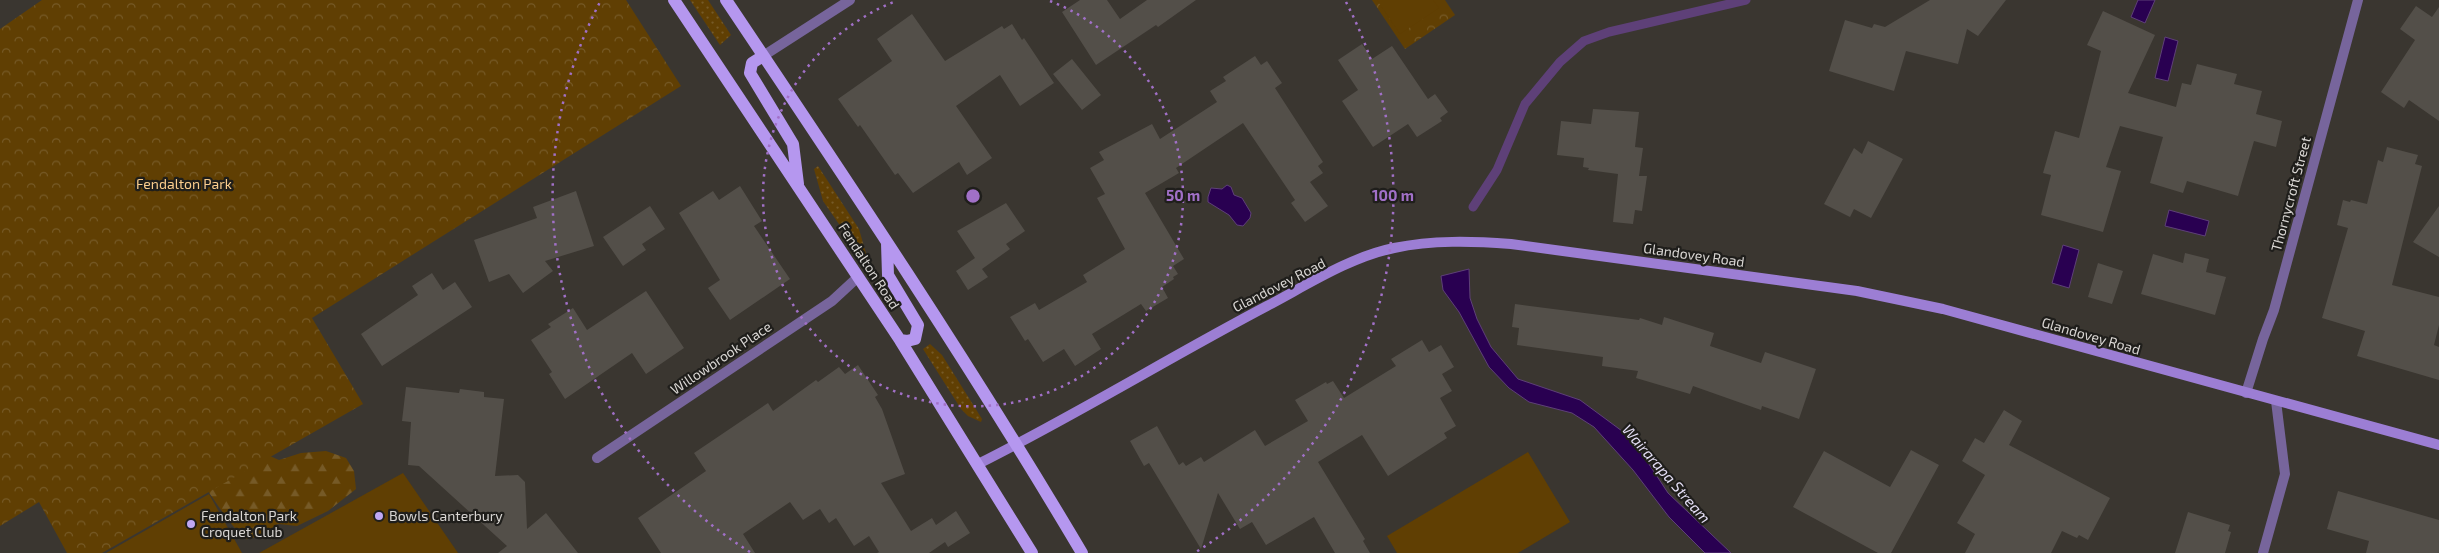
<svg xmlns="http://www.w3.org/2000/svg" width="2439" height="553" viewBox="0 0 2439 553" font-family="'Exo 2',sans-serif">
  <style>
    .grass { fill: url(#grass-dots) }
    .forest { fill: url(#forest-firs) }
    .park { fill: url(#park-crowns) }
    .pitch { fill: #603f03 }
    .water { fill: #290051; stroke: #5e4078 }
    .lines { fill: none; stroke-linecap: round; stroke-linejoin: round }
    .stream { stroke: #5e4078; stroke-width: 9 }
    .building { fill: #534f49 }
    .street { stroke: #77659c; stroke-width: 10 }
    .secondary { stroke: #9c7ed4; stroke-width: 10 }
    .primary { stroke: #b597ef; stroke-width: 12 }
    .ring { fill: none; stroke: #a170c7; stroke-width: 2.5; stroke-dasharray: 2.5 5 }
    .poi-dot { fill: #c0a8f3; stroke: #1f1e1b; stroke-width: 2 }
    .labels { text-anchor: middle; stroke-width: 4.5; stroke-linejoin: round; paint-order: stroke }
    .park-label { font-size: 14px; fill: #fbcd8d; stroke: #1f1e1b }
    .street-label { font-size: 14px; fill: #d9d6d3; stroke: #1f1e1b }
    .poi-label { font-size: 14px; fill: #d9d6d3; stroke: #1f1e1b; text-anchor: start }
    .water-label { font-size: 15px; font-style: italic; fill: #e6e0f7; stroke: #1f1e1b }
    .centre { fill: #a170c7; stroke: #1f1e1b; stroke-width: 2.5 }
    .ring-label { font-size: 15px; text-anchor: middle; font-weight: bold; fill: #a170c7; stroke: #1f1e1b; stroke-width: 4.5; stroke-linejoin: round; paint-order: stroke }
  </style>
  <defs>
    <pattern id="grass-dots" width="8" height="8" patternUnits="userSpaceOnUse" patternTransform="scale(1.25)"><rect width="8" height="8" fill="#603f03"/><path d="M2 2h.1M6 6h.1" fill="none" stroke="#765a27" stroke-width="1.8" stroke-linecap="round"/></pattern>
    <pattern id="forest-firs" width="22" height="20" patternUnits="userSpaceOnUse" patternTransform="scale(1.25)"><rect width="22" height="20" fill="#603f03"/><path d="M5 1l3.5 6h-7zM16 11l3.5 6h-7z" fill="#765a27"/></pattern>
    <pattern id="park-crowns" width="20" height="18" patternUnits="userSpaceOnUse" patternTransform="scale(1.25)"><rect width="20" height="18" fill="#603f03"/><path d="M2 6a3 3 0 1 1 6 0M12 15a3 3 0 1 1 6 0" fill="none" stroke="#765a27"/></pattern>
  </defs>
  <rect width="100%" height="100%" fill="#3a3630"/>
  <!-- grass -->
  <path class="grass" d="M 690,0 L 708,0 L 731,35 L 720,45 Z
    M 818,166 L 859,229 L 867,257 L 864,260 L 823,201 L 814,169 Z
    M 930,344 L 942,355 L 982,419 L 981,422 L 968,416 L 961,409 L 923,349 Z"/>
  <!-- forest -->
  <path class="forest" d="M 326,451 L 346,458 L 354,471 L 356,489 L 328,511 L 297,526 L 278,524 L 260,536 L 247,539 C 228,525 218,503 203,485 L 261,452 L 279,460 L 301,453 Z"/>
  <!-- park -->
  <path class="park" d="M 42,0 L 626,0 L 681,86 L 312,318 L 363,404 L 102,553 L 67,553 L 39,502 L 0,526 L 0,29 Z
    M 1372,0 L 1445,0 L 1455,15 L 1405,49 Z"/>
  <!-- pitch -->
  <path class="pitch" d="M 1377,0 L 1433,0 L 1439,8 L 1400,34 Z
    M 1528,452 L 1570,522 L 1518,553 L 1397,553 L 1387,536 Z
    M 403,473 L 458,553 L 259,553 Z
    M 209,494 L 242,553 L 106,553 Z"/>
  <!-- water -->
  <path class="water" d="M 2138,0 L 2155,0 L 2145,23 L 2131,17 Z
    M 2165,37 L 2178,41 L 2168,81 L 2155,78 Z
    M 1227,185 L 1231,187 L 1234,195 L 1242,198 L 1251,213 L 1250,218 L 1243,226 L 1237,225 L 1229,215 L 1208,202 L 1208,197 L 1211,188 L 1222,189 Z
    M 2169,210 L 2209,221 L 2205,236 L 2165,226 Z
    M 2063,245 L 2079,250 L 2069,288 L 2052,283 Z
    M 1469,269 L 1470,298 L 1477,319 L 1491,347 L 1518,379 L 1580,400 L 1622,431 L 1639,449 L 1668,493 L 1731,553 L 1705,553 L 1669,517 L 1633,470 L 1594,427 L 1572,413 L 1529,402 L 1509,388 L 1489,367 L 1459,312 L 1443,290 L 1441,276 Z"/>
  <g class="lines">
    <!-- stream -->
    <path class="stream" d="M 1473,207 L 1497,170 L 1525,104 L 1560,62 L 1584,41 L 1609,32 L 1746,0"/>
  </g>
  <!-- building -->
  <path class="building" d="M 1080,0 L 1107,0 L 1120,19 L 1147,0 L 1196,0 L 1158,27 L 1156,25 L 1096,65 L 1062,12 Z
    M 1930,0 L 2006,0 L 1978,36 L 1967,29 L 1958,64 L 1906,51 L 1894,91 L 1829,71 L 1845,20 L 1872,28 L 1874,24 L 1885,27 Z
    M 2416,6 L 2432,17 L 2439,7 L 2439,121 L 2409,100 L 2404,108 L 2381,92 L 2415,40 L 2400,29 Z
    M 2103,11 L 2155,35 L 2128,93 L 2176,107 L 2182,83 L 2191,85 L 2197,64 L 2237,74 L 2234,84 L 2262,91 L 2256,114 L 2282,121 L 2276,147 L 2254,141 L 2238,196 L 2187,181 L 2183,193 L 2150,183 L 2163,137 L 2120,126 L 2106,167 L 2121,171 L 2103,232 L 2041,215 L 2051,175 L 2043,173 L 2055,131 L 2079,138 L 2101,51 L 2087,45 Z
    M 912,14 L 945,61 L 1002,26 L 1004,29 L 1012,24 L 1022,40 L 1024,38 L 1054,83 L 1020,106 L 1000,75 L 956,106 L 992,158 L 967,175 L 959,162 L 913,193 L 898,173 L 895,175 L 860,125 L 858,127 L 838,99 L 892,61 L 877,39 Z
    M 1362,44 L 1372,59 L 1392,46 L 1428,99 L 1435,94 L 1448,112 L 1440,118 L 1442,121 L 1417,137 L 1408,124 L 1373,147 L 1342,101 L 1358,90 L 1338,60 Z
    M 1255,56 L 1261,65 L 1267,61 L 1282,83 L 1275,88 L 1323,162 L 1318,166 L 1323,173 L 1310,182 L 1328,206 L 1305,222 L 1291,203 L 1295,200 L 1243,123 L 1176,168 L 1179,173 L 1145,193 L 1184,259 L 1173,266 L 1178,274 L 1173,277 L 1174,279 L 1162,287 L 1168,298 L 1146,311 L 1141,304 L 1092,334 L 1101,349 L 1075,366 L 1064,349 L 1043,362 L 1028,339 L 1025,341 L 1010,317 L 1035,303 L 1039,310 L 1087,282 L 1083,275 L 1125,249 L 1097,198 L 1105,194 L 1090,168 L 1104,160 L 1099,152 L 1152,124 L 1160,139 L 1217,102 L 1210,91 L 1226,81 L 1223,77 Z
    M 1072,59 L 1101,95 L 1082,110 L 1053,74 Z
    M 1593,109 L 1639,112 L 1635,147 L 1643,148 L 1639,176 L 1647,176 L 1642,211 L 1635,210 L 1633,224 L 1613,222 L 1618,174 L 1588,170 L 1589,168 L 1583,167 L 1584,158 L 1557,155 L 1561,121 L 1591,124 Z
    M 1868,141 L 1903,159 L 1871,218 L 1854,209 L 1850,217 L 1824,204 L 1854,148 L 1862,154 Z
    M 2387,147 L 2418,155 L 2415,164 L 2422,166 L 2392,285 L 2439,297 L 2439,325 L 2434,345 L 2439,347 L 2439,380 L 2357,356 L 2365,331 L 2322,318 L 2348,228 L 2337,225 L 2343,200 L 2350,202 L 2351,200 L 2367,204 L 2378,160 L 2383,162 Z
    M 740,186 L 762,221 L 754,226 L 790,279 L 730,320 L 708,288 L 720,280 L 679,213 L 713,191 L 719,200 Z
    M 576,191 L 594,246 L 545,261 L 553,271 L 523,293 L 509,274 L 489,282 L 474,240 L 537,218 L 533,207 Z
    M 1006,203 L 1025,231 L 1006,244 L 1010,249 L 982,269 L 988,277 L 968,290 L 956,271 L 975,258 L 957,231 Z
    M 650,206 L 665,229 L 642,244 L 646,250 L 623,266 L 603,237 Z
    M 2439,206 L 2439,257 L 2413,242 Z
    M 2185,253 L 2209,259 L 2206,272 L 2226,277 L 2215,315 L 2141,294 L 2153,254 L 2183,263 Z
    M 2098,263 L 2123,271 L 2112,304 L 2088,297 Z
    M 432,273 L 443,290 L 455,282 L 472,307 L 382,366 L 361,334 L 418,295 L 412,286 Z
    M 646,291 L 684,348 L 646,374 L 632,353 L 565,399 L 549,374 L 552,372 L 531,340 L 551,327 L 548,324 L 573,308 L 587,330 Z
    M 1515,304 L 1639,320 L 1640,318 L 1662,325 L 1664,317 L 1714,333 L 1710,346 L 1761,363 L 1765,352 L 1816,369 L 1799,419 L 1762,406 L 1761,410 L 1693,386 L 1690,394 L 1636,378 L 1638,371 L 1602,366 L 1603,357 L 1517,345 L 1519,328 L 1512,327 Z
    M 1422,340 L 1429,352 L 1441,345 L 1454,367 L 1442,374 L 1452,391 L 1440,398 L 1456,426 L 1444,433 L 1447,438 L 1388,476 L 1362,435 L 1318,462 L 1365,539 L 1363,541 L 1370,553 L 1335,553 L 1314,517 L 1266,545 L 1252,522 L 1240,529 L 1218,493 L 1201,549 L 1149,463 L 1144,466 L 1130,441 L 1157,426 L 1179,465 L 1183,462 L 1186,466 L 1201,457 L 1204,462 L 1255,430 L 1265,446 L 1308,421 L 1295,400 L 1326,382 L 1327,384 L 1333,381 L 1344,398 L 1396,366 L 1391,359 Z
    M 858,365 L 878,395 L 875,397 L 882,409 L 905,474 L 881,483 L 911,531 L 932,518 L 936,525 L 956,511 L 970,533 L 948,547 L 945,542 L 929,553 L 877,553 L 879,552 L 869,536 L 854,546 L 836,518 L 829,523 L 820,509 L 803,520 L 790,502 L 743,534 L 755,553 L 661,553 L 638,518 L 706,471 L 694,453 L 768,403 L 773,411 L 816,380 L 818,382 L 839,367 L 845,374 Z
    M 406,387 L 459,393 L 460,389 L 484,392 L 484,397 L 504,399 L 495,476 L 518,475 L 525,482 L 527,529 L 546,513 L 578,553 L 498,553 L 507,546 L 419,466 L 408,465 L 411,422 L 402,421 Z
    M 2004,410 L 2022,421 L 2009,445 L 2110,498 L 2088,540 L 2079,535 L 2077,538 L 2062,531 L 2051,553 L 1965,553 L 1975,534 L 1957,523 L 1985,475 L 1962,461 L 1975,438 L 1984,443 Z
    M 1911,450 L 1939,465 L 1891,553 L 1878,553 L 1793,507 L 1824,451 L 1890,487 Z
    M 2338,491 L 2439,520 L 2439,553 L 2366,553 L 2369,541 L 2327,529 Z
    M 2188,512 L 2230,525 L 2228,531 L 2231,532 L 2225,553 L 2175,553 Z"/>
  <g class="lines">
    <!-- street -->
    <path class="street" d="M 763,56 L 850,0
      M 2246,393 L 2263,339 L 2274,310 L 2358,0
      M 597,458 L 832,301 L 858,277
      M 2263,553 L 2285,474 L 2276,401"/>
    <!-- secondary -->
    <path class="secondary" d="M 978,464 C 1076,415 1170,357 1267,306 C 1307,285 1350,257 1394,248 C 1433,240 1471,241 1511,244 L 1857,291 L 1943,309 L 2439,445"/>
    <!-- primary -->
    <path class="primary" d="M 674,0 L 900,340 L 1032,553
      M 726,0 C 848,182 970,364 1082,553
      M 763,56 L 752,63 L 750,73 L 793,144 L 798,184
      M 887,243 L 888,275 L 918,325 L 915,339 L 907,341 L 900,340"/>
  </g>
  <!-- distance rings -->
  <g class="ring">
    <path d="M1050 1A210 210 0 1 1 896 1"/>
    <path d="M750 552A420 420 0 0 1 600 2M1346 2A420 420 0 0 1 1196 552"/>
  </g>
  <!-- markers -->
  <g class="poi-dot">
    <circle cx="379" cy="516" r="5"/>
    <circle cx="191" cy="524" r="5"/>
  </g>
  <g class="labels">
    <!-- park labels -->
    <g class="park-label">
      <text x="184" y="189">Fendalton Park</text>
    </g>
    <!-- street labels -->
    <g class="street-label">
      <text transform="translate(2291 194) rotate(-75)" y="5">Thornycroft Street</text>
      <text transform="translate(1694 255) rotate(8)" y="5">Glandovey Road</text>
      <text transform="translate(869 266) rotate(57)" y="5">Fendalton Road</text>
      <text transform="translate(1279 285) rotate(-27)" y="5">Glandovey Road</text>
      <text transform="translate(2091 336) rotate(16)" y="5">Glandovey Road</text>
      <text transform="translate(721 358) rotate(-34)" y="5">Willowbrook Place</text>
    </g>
    <!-- poi labels -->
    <g class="poi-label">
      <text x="201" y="521">Fendalton Park<tspan x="201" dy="16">Croquet Club</tspan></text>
      <text x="389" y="521">Bowls Canterbury</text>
    </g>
    <!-- water labels -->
    <g class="water-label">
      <text transform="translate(1666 474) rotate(49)" y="5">Wairarapa Stream</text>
    </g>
  </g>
  <circle cx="973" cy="196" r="8" class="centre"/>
  <g class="ring-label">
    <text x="1183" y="201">50 m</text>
    <text x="1393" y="201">100 m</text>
  </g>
</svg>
